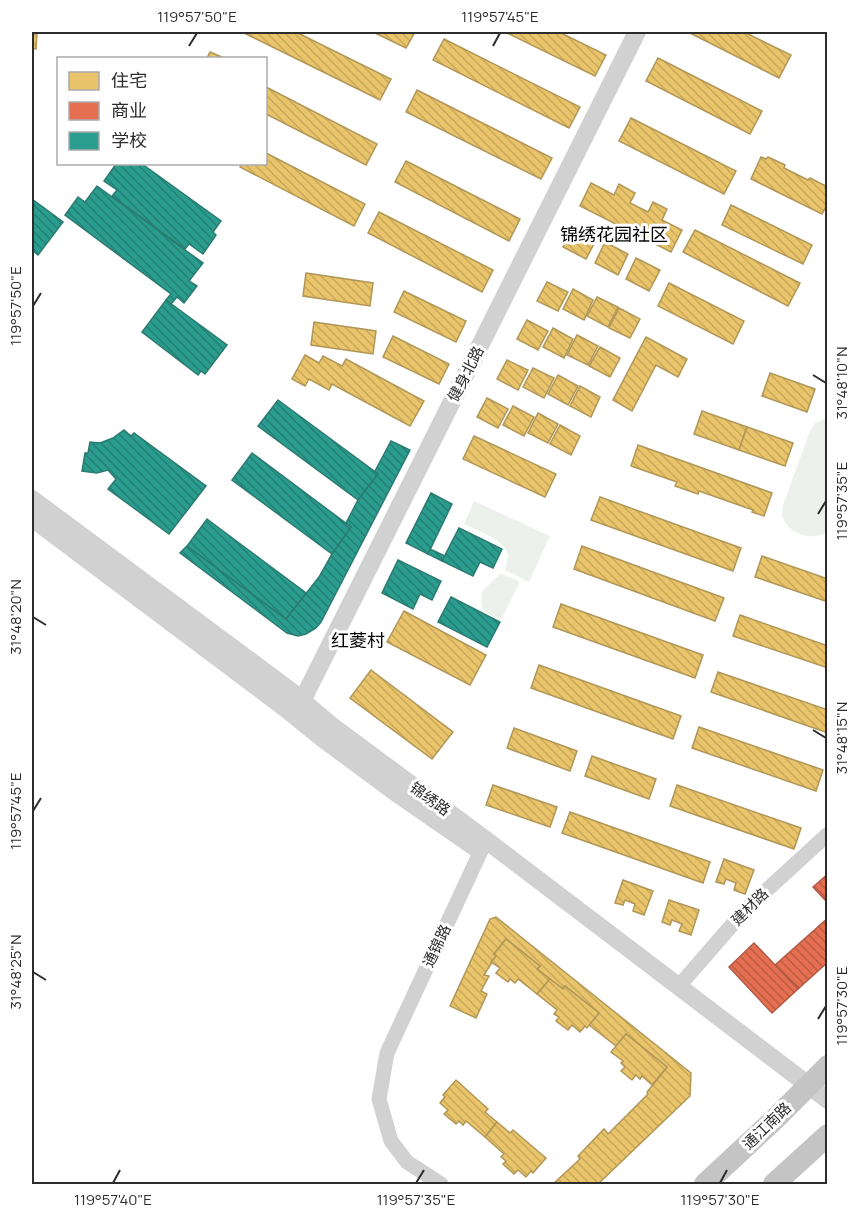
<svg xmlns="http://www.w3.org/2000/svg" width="859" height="1216" font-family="Manrope,'Noto Sans SC',sans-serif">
<defs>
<pattern id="homes-back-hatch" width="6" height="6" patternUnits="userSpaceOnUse" patternTransform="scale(1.5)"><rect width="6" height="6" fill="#e9c46a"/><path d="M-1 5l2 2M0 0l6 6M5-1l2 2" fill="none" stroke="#c8a95c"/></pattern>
<pattern id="shops-back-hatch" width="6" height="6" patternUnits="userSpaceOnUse" patternTransform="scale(1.5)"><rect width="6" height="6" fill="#e76f51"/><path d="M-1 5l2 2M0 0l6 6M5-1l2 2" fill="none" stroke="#bb5b43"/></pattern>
<pattern id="schools-back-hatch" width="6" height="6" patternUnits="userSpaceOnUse" patternTransform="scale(1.5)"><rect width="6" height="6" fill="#2a9d8f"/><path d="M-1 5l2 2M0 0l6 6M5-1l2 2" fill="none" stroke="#248075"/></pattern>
</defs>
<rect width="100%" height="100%" fill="#fff"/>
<g fill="#ecf2eb">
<path d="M827,418V532C812,542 787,534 782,515C782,513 783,507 783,505L810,431L815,423Z"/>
<path d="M474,501L550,536L529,582L505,570C505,566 508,561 508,556C508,541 476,530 464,524Z"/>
<path d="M500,574L504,575L519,581V584L502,618L499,619C480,610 481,612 482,591Z"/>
</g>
<g fill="url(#homes-back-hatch)" stroke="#b09657" stroke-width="1.5">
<path d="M32,32H37L36,49L32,48Z"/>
<path d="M242,32H296L391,79L380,100Z"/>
<path d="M373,32H415L406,48Z"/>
<path d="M505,32H559L606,55L595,76Z"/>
<path d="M688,32H744L791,55L779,78Z"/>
<path d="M444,39L580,107L569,128L433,60Z"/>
<path d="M210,52L224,58H207Z"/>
<path d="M658,58L762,111L750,134L646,81Z"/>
<path d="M266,87L377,144L366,165L266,114Z"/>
<path d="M417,90L552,158L541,179L406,112Z"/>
<path d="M631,118L736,171L724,194L619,141Z"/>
<path d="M266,153L365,204L354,226L240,167L241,164H266Z"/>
<path d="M761,157L766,159L768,157L785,165L784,168L808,180L810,178L826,186L825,188L828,189V203L822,214L751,179Z"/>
<path d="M406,161L520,219L509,241L395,182Z"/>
<path d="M591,183L614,195L619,184L635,193L630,203L648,212L653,202L667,209L662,220L682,230L671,252L580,206Z"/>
<path d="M731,205L812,245L803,264L722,225Z"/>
<path d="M379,212L493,270L482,292L368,233Z"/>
<path d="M574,226L597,238L586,259L563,247Z"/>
<path d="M695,230L800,283L788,306L683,252Z"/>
<path d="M605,242L628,254L618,275L595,263Z"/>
<path d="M636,258L660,270L649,291L626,279Z"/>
<path d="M306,273L373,283L370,306L303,296Z"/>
<path d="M547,282L568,292L558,311L537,301Z"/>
<path d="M669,283L744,321L733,344L658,306Z"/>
<path d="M573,289L593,300L584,320L563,309Z"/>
<path d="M404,291L466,321L456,342L394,312Z"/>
<path d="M597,297L618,307L608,327L587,316Z"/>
<path d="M619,308L640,319L630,338L609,328Z"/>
<path d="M527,320L548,331L538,350L517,339Z"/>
<path d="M314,322L376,331L373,354L311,345Z"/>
<path d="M553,328L573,339L564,358L543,347Z"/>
<path d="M577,335L598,346L588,365L567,355Z"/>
<path d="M393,336L449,364L439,384L383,357Z"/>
<path d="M646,337L687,359L678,377L656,365L632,411L613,400Z"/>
<path d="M600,347L620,358L610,377L589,366Z"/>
<path d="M305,355L319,363L323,356L342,366L346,359L424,401L410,426L332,384L329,390L309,379L305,386L292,379Z"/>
<path d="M507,360L528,370L518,390L497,379Z"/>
<path d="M533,368L554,378L544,398L523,387Z"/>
<path d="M770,373L815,389L807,412L762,396Z"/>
<path d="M558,375L578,386L568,405L548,394Z"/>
<path d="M580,386L600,397L591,417L570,406Z"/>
<path d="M487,398L508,409L498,428L477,417Z"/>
<path d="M513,406L534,417L524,436L503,425Z"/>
<path d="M702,411L747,427L739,450L694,434Z"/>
<path d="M538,413L558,424L548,443L528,433Z"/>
<path d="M560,425L580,436L571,455L550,444Z"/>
<path d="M747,427L793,443L785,466L739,450Z"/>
<path d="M474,436L556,474L545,497L463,459Z"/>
<path d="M638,445L772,493L764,516L752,512L753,510L699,491L698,494L675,486L677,482L631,466Z"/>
<path d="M600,497L741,548L733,571L591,520Z"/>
<path d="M582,546L724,598L715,621L574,569Z"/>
<path d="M762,556L828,579V602L755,577Z"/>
<path d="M561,604L703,655L695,678L553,627Z"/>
<path d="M404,611L486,655L470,685L387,642Z"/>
<path d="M740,615L828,646V668L733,636Z"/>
<path d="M539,665L681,716L673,739L531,688Z"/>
<path d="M371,670L453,732L432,759L350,698Z"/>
<path d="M718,672L828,710V733L711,692Z"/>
<path d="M699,727L823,770L816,791L692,748Z"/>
<path d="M514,728L577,751L570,771L507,748Z"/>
<path d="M592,756L656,779L649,799L585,776Z"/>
<path d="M493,785L557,807L550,827L486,805Z"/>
<path d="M677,785L801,828L794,849L670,806Z"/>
<path d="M570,812L710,862L703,883L562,833Z"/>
<path d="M724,859L754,870L745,894L734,890L736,883L726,879L724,884L716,882Z"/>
<path d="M623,880L653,891L644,915L633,911L635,904L625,900L623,905L615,903Z"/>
<path d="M669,900L699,910L691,935L679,931L682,924L672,920L670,925L662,922Z"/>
<path d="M496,917L691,1073L690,1096L598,1184H553L580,1159L578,1156L604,1129L608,1134L648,1094L647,1092L667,1067L626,1034L616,1046L589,1025L599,1013L565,986L563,989L537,969L540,966L506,939L494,954L496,956L484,975L489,976L481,991L487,994L476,1018L450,1006L490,919Z"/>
<path d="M506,939L540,966L537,969L550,979L537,994L518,979L515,983L510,979L508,982L496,973L500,968L491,962L496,956L494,954Z"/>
<path d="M550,979L563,989L565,986L599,1013L587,1028L585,1026L580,1032L572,1025L568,1030L556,1021L559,1017L554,1014L557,1010L537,994Z"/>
<path d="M626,1034L667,1067L652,1085L642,1076L640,1079L636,1075L632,1080L621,1071L625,1067L621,1063L623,1061L611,1052Z"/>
<path d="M456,1080L488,1109L485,1112L497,1122L485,1137L466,1121L463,1125L459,1121L456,1124L444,1114L448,1110L440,1103L445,1097L443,1095Z"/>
<path d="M497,1122L510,1133L513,1130L546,1158L533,1173L531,1171L526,1177L518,1170L514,1174L503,1164L506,1161L501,1157L504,1154L485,1137Z"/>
</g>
<g fill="url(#shops-back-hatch)" stroke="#af5b46" stroke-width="1.5">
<path d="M828,874V903L813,887Z"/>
<path d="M828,918V962L798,989L775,965Z"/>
<path d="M754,943L798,989L772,1013L729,967Z"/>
</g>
<g fill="url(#schools-back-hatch)" stroke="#2b7b71" stroke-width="1.5">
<path d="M116,164H142L221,221L213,232L216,235L203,254L189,244L185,249L112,196L117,190L104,181Z"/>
<path d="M97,186L203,263L189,281L197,286L184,303L177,297L171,304L166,300L171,294L65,215L78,197L85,202Z"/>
<path d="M32,199L63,222L38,255L32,250Z"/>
<path d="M166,300L227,345L205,374L201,371L198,375L142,332Z"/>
<path d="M278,400L378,474L358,500L258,426Z"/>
<path d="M124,430L131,436L134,433L206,486L169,534L108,489L116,479L108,470L97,473L82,471L85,453H88L90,442L100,443L113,438Z"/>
<path d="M391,441L410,450L321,622L316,628L306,634L298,636L287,633L180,553L187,546L286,619L319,577L332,554L351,527L346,523L358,500L378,474L375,471Z"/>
<path d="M252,453L351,527L332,554L232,480Z"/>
<path d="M431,493L452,504L428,554L406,543Z"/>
<path d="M207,519L306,593L286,619L187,546Z"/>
<path d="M459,528L502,549L493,568L480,562L473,576L442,561Z"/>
<path d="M430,549L445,556L442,561L428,554Z"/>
<path d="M398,560L441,581L432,600L420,594L413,609L382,593Z"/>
<path d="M451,597L500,622L487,647L438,622Z"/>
</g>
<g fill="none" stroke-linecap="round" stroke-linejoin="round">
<g stroke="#d1d1d1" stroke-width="15">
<path d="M679,986L745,910L828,834"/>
<path d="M441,1184L407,1162L391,1141L379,1099L387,1053L486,840"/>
</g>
<g stroke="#d1d1d1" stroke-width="18">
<path d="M32,499L292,692L332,726L486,840L828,1100"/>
<path d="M32,518L285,708L322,738L395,792L476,848"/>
<path d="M297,711L637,32"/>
</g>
<g stroke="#c4c4c4" stroke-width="22">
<path d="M705,1184L775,1119L828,1066"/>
<path d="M774,1184L828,1135"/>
</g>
</g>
<path fill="none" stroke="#2c2c2c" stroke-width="2" d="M189,46L197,33M493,46L500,33M33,306L41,293M813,375L826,383M818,514L826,501M33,617L46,625M813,730L826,738M33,811L41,798M33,972L46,980M818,1019L826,1006M113,1183L120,1170M416,1183L424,1170M720,1183L727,1170"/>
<g text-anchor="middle" stroke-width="6" stroke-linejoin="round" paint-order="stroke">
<g font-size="15" fill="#2c2c2c" stroke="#fff">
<text transform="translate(466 374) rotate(-63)" y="5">健身北路</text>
<text transform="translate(430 799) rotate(36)" y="5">锦绣路</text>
<text transform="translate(750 907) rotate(-45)" y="5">建材路</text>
<text transform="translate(437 946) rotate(-65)" y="5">通锦路</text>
<text transform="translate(767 1126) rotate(-44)" y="5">通江南路</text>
</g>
<g font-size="18" fill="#000" stroke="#fff">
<text x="614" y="241">锦绣花园社区</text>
<text x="358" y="647">红菱村</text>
</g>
</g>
<rect width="859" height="1216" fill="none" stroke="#ffffff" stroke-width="66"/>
<rect x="57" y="57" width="210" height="108" fill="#ffffff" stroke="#ababab" stroke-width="1.5"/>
<rect x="69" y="72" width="30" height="18" fill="#e9c46a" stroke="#ababab" stroke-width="1.5"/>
<text x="111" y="87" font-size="18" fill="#2c2c2c">住宅</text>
<rect x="69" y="102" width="30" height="18" fill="#e76f51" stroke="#ababab" stroke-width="1.5"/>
<text x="111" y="117" font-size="18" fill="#2c2c2c">商业</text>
<rect x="69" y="132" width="30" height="18" fill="#2a9d8f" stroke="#ababab" stroke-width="1.5"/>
<text x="111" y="147" font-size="18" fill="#2c2c2c">学校</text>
<rect x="33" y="33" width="793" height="1150" fill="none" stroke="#2c2c2c" stroke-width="2"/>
<g font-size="15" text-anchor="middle" fill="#2c2c2c">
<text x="197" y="22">119°57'50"E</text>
<text x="500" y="22">119°57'45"E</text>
<text transform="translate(16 306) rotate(-90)" y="5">119°57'50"E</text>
<text transform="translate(842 383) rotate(-90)" y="5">31°48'10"N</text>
<text transform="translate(842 501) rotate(-90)" y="5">119°57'35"E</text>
<text transform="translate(16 617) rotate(-90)" y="5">31°48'20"N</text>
<text transform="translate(842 738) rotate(-90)" y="5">31°48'15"N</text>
<text transform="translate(16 811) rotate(-90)" y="5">119°57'45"E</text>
<text transform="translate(16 972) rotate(-90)" y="5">31°48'25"N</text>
<text transform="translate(842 1006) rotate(-90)" y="5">119°57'30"E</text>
<text x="113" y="1205">119°57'40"E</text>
<text x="416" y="1205">119°57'35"E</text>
<text x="720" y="1205">119°57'30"E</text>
</g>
</svg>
